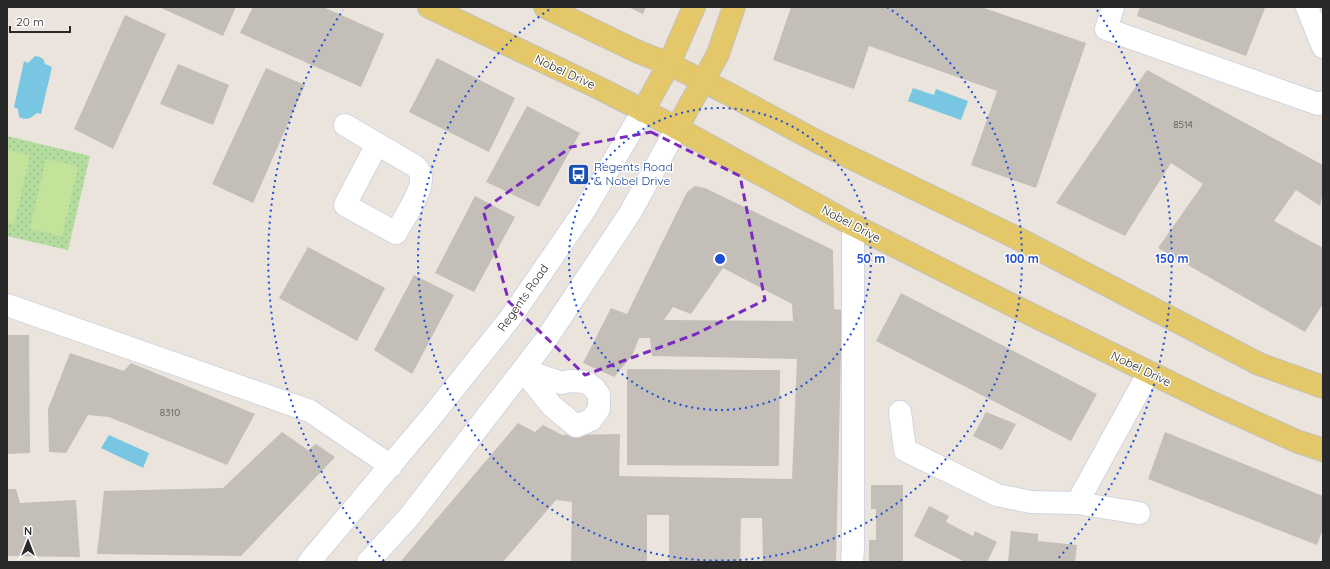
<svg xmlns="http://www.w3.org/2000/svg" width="1330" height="569" font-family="Quicksand,sans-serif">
<defs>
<pattern id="park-dots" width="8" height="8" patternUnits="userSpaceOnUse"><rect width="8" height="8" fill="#b3dc9e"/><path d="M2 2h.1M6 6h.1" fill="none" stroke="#9abd88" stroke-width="1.8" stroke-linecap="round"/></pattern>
</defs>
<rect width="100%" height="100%" fill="#eae4dc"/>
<path fill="url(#park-dots)" d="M7,136L90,156L68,250L7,236Z"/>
<g fill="#c3e29a">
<path d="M7,150L30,155L14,225L7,223Z"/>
<path d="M46,159L78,167L62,236L30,229Z"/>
</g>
<g fill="#79c6e3">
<path d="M35,56C41,57 44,58 45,64L52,67L41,114L37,113C31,118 27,121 19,117L18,109L14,107L24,61L28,63Z"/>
<path d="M913,88L934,95L936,89L968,101L961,120L908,101Z"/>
<path d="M109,435L149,453L143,468L101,448Z"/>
</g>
<g fill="#c3beb8" fill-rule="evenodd">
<path d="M159,7H236L223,36Z"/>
<path d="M253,7H323L384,34L361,87L240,33Z"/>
<path d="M628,7H646L643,14Z"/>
<path d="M791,7H981L1086,43L1036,188L971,165L997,91L869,46L854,89L773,60Z"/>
<path d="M1140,7H1263L1265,8L1246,56L1137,16Z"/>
<path d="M125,15L166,34L113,149L74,129Z"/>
<path d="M437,58L515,98L489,152L409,112Z"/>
<path d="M178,64L229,85L213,125L160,104Z"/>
<path d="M266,68L305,85L253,203L212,184Z"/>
<path d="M1147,70L1323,165V192L1320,206L1296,190L1274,221L1323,248V304L1305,332L1158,248L1203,184L1171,163L1125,236L1056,203Z"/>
<path d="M527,106L580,133L539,207L486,182Z"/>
<path d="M695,186L705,188L833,250L834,309L842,310L836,562H763L762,518H741L740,562H669V515H647V562H571L572,502L556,500L503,562H400L518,423L535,432L543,425L562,435L620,434L619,476L792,479L797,359L652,356L650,338H639L632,356L614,377L583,363L611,308L627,314L687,192ZM723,268L792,304L793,321L664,320L673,307L691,314Z"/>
<path d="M475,196L515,217L474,292L435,273Z"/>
<path d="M308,247L385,288L357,341L279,298Z"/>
<path d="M414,275L454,295L412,374L374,350Z"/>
<path d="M901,293L1097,394L1071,441L876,341Z"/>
<path d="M7,335H29L30,453L7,454Z"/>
<path d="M70,353L124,371L131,363L255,414L227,465L109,417L88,415L66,453L49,452L48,409Z"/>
<path d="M627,369L780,370L779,466L627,465Z"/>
<path d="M986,412L1016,424L1002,450L973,436Z"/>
<path d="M282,432L308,450L316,444L335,457L241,556L97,554L104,491L223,488Z"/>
<path d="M1165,432L1323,496V529L1317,545L1148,479Z"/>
<path d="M871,485H903V562L869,561V540H876V509H871Z"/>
<path d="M7,489H16L20,503L76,500L80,557L7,556Z"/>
<path d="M929,506L949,516L946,522L973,536L975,531L997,542L987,562H965L914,536Z"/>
<path d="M1011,531L1038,534V541L1077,545L1075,562H1008Z"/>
</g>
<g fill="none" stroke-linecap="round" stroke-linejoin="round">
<defs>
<g id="minor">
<path d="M1113,7L1106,29L1318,104L1323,102"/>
<path d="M1307,7L1323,47"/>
<path d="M345,125L415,166C418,169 421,173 421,177C423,191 403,220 396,233L345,205L377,144"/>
<path d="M7,305L310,411L391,466"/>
<path d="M523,370L562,383L569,381L586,382L594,388L599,395V409L591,420L576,426L552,406Z"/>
<path d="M900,412L905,450L997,495L1031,502L1077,503L1149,372"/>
<path d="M1077,503L1139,513"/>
<path d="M309,562L432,416L511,317L584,211L643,111"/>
<path d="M368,562L409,517L545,341L630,213L677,128"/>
<path d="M852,562L853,548V225"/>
</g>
<g id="major">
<path d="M429,7L601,89L677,128L853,225L1024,311L1206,400L1296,441L1323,450"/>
<path d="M545,7L636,51L669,64L727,93L818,142L1017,238L1259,364L1323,387"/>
<path d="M643,111L669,64L694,7"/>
<path d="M677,128L718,54L734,7"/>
</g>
</defs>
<use href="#minor" stroke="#d2d5e1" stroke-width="24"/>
<use href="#major" stroke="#c3c3c3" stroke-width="24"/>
<use href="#minor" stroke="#fff" stroke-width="22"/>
<use href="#major" stroke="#e3c768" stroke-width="22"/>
</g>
<path fill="none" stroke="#7b2cbf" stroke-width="3" stroke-dasharray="8 5" stroke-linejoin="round" d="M651,132L740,176L765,300L696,334L585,375L509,302L483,210L571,147Z"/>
<g fill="none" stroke="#1d4ed8" stroke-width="2" stroke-dasharray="2 4">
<circle cx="720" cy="259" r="151"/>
<path d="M887 7A302 302 0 1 1 553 7"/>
<path d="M384 561A452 452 0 0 1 343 10M1097 10A452 452 0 0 1 1056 561"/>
</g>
<defs>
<symbol id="bus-square" viewBox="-11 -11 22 22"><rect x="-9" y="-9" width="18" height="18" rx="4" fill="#1a4fb4" stroke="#fff"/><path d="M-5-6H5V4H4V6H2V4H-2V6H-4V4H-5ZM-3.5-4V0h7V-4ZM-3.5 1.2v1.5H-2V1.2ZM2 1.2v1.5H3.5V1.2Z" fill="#fff"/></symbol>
</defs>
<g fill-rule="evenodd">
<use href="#bus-square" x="566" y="162" width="25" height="25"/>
</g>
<g text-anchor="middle" stroke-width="3" stroke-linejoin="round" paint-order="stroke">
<g font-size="10" fill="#504e4d">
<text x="1183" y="128">8514</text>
<text x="170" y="416">8310</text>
</g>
<g font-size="12" fill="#292929" stroke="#fff">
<text transform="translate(565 72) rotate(25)" y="4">Nobel Drive</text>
<text transform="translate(851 224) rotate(28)" y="4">Nobel Drive</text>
<text transform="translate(523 298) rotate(-55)" y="4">Regents Road</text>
<text transform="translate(1141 369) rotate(26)" y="4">Nobel Drive</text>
</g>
<g font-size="12" fill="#164399" stroke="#fff" text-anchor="start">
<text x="594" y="171">Regents Road<tspan x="594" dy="14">&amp; Nobel Drive</tspan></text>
</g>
</g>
<circle cx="720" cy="259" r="6" fill="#1d4ed8" stroke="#fff" stroke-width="2"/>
<g font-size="12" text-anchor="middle" font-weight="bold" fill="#1d4ed8" stroke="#fff" stroke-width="3" stroke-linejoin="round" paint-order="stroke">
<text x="871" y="263">50 m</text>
<text x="1022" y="263">100 m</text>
<text x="1172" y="263">150 m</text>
</g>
<rect width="1330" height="569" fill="none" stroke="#292929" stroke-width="16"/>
<g transform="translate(28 541)" stroke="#ffffff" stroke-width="3" paint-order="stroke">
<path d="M0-3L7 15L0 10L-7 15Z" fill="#292929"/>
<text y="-6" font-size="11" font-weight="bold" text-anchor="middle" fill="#292929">N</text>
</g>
<path d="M10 26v6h60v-6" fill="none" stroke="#292929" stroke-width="2"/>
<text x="16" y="26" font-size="12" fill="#292929" stroke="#ffffff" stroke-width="3" paint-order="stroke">20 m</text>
</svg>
